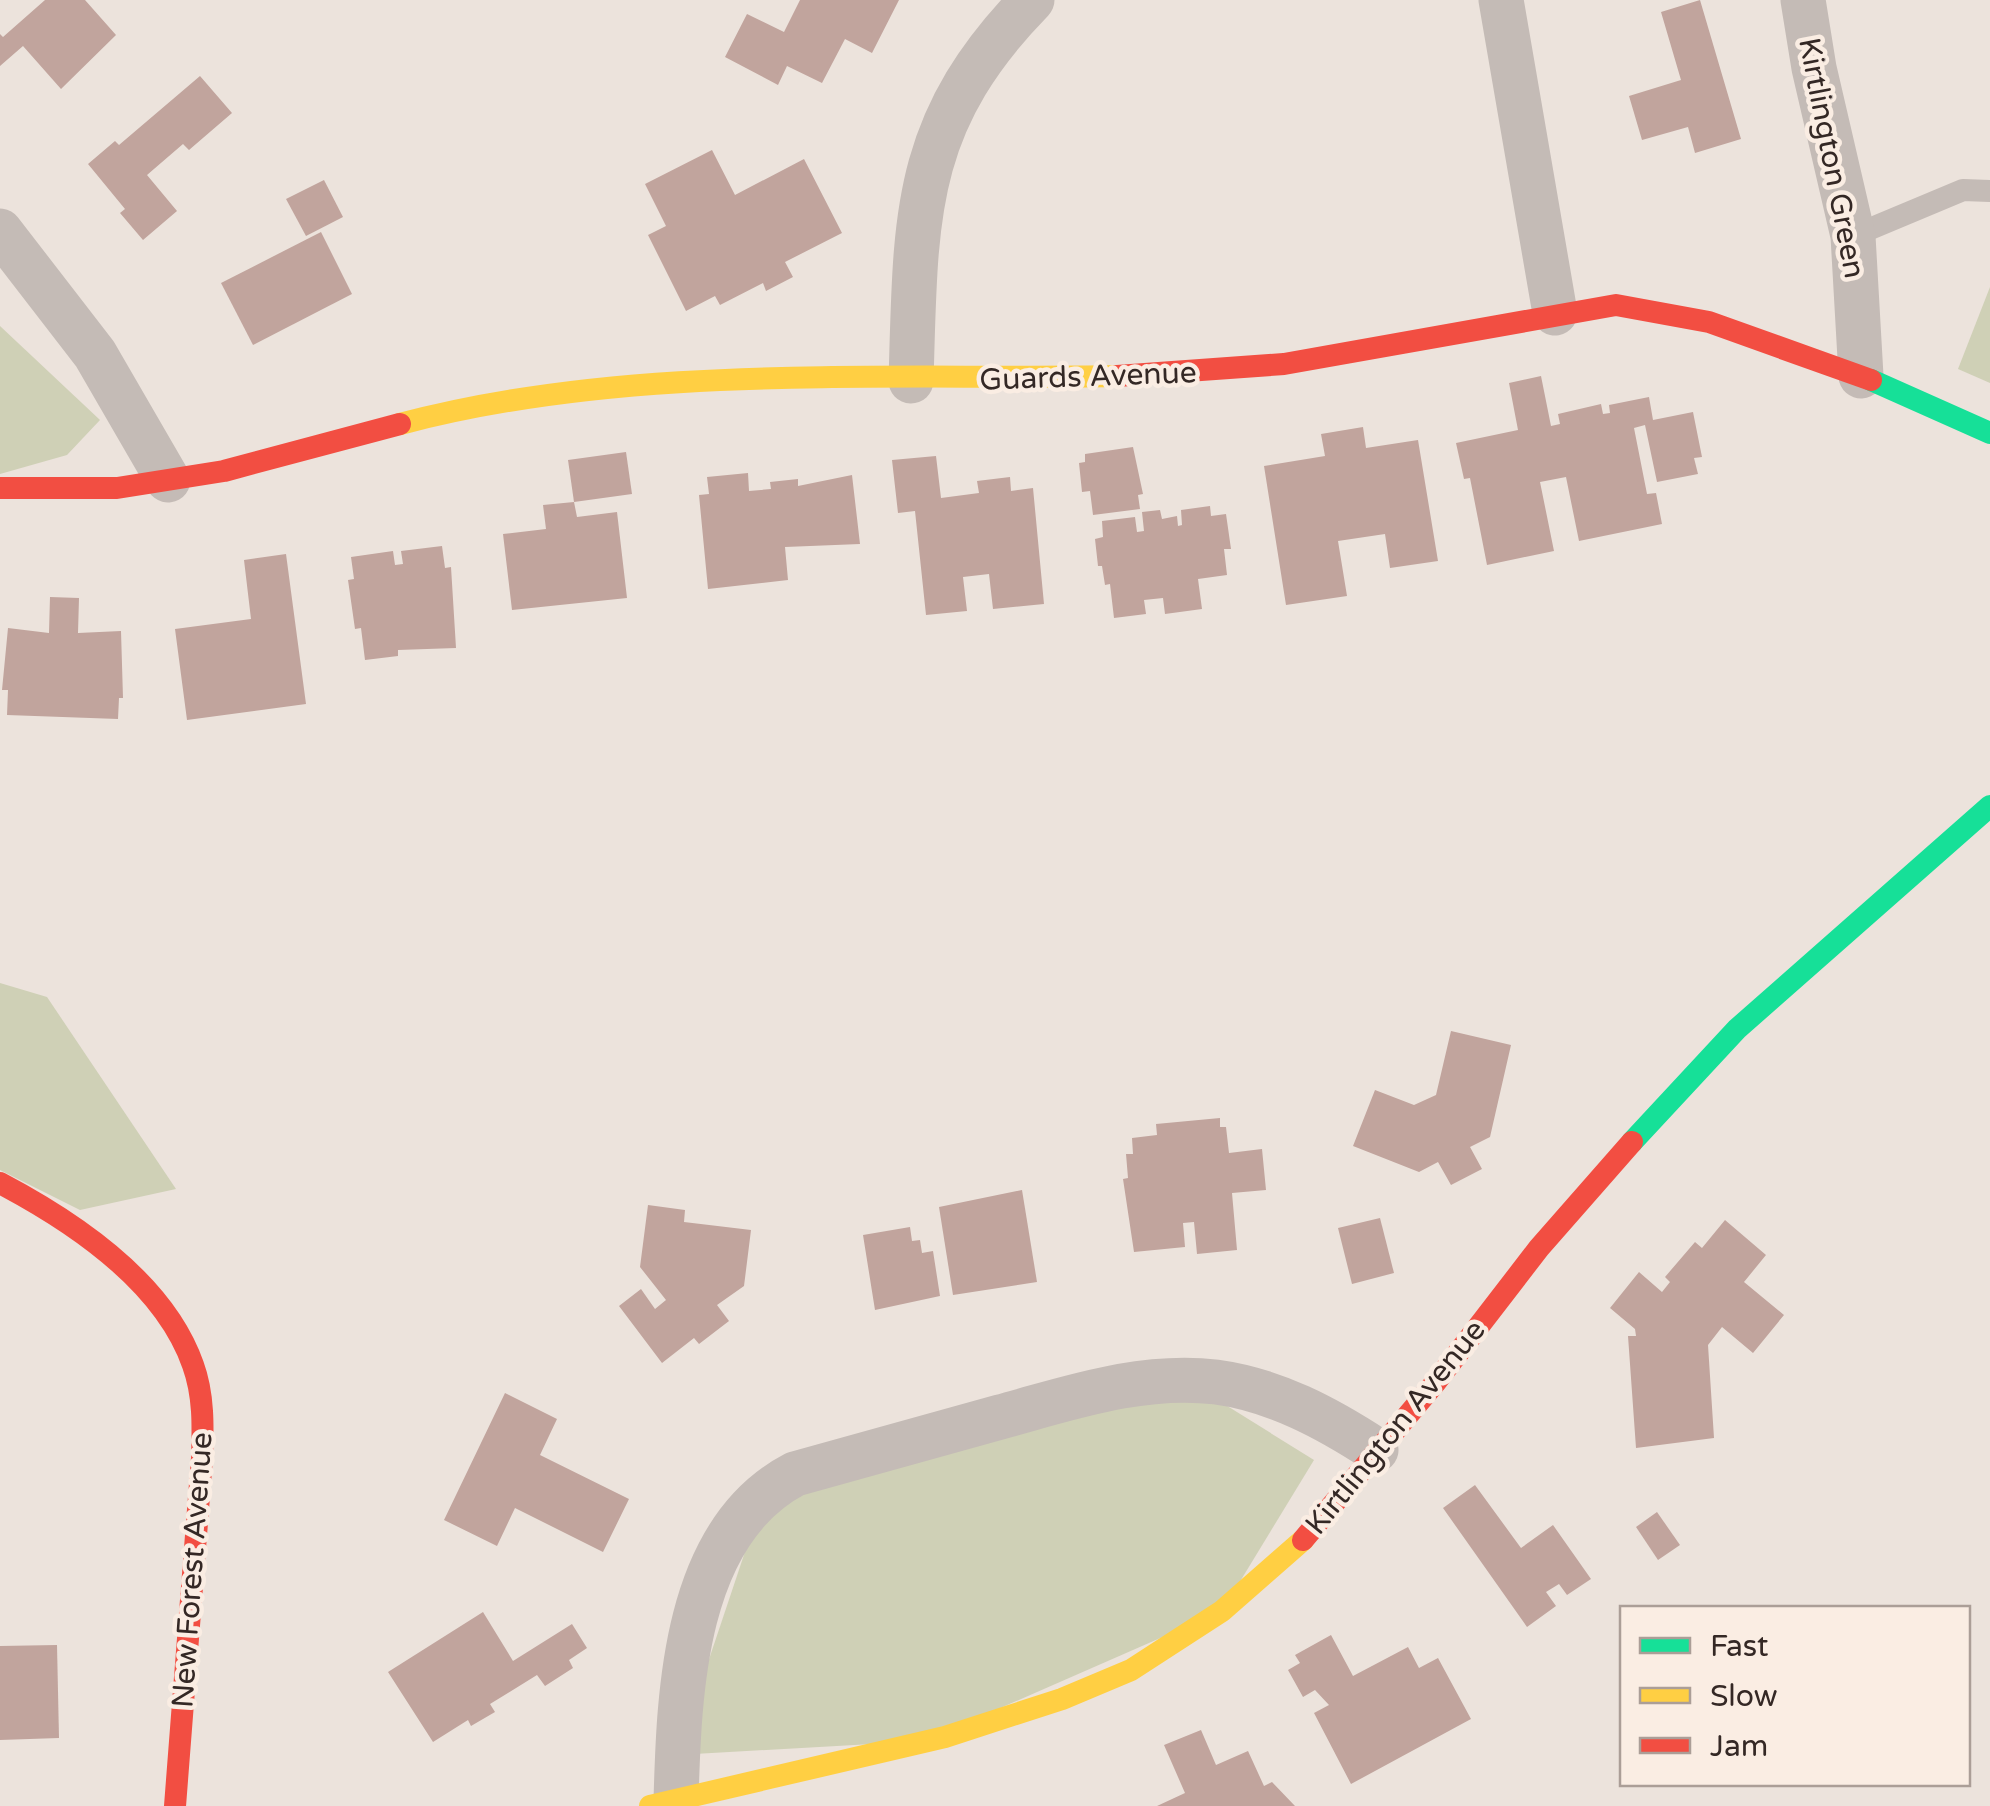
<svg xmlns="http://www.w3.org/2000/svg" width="1990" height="1806" font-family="'Varela Round',sans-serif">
<rect width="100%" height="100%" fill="#ece3dc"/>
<g fill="#cfd0b6">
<path d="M1990,287V383L1958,369Z"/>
<path d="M0,326L100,420L67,455L0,474Z"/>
<path d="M0,983L47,997L176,1189L80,1210L0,1170Z"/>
<path d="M1187,1381L1314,1460L1222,1611L925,1741L677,1755L766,1489Z"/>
</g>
<g fill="#c1a49d">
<path d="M45,0H85L116,35L61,89L23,46L0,66V34L3,37Z"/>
<path d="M800,0H899L872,53L845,39L822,83L787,66L778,85L725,57L747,14L784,32Z"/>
<path d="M1700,0L1741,139L1695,153L1688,127L1642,140L1629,96L1681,80L1661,12Z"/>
<path d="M200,76L232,113L189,150L183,144L147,175L177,211L143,240L120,213L125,209L88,164L115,141L119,145Z"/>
<path d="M712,150L735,195L804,159L842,233L785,262L793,277L766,291L763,283L720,305L715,296L686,311L648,235L666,226L645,184Z"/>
<path d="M324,180L343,217L306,236L286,199Z"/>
<path d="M321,232L352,294L253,345L221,283Z"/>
<path d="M1541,376L1551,426L1560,424L1558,414L1601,404L1603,414L1610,413L1609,405L1649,397L1653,420L1693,412L1702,457L1694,458L1698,474L1657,482L1645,425L1634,428L1647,494L1656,493L1662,524L1579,541L1566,477L1540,482L1554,551L1487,565L1470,478L1464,479L1456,443L1518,430L1509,383Z"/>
<path d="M1363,427L1366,448L1418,440L1438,561L1390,568L1385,534L1338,541L1347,596L1286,605L1264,466L1325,456L1321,434Z"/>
<path d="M1133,447L1143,494L1138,495L1140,509L1093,515L1090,491L1082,492L1079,463L1085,462V454Z"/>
<path d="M626,452L632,494L574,502L568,460Z"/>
<path d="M936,456L941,498L979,493L977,481L1010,477L1011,491L1033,488L1044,604L993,609L989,574L963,577L967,611L926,615L915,511L898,513L892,460Z"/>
<path d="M748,473L749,491L771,489L770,482L798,479V486L852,475L860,544L785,547L788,580L708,589L699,495L709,494L707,477Z"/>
<path d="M574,502L577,517L617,512L627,598L512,610L503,534L546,529L543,505Z"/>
<path d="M1210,506L1211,516L1226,514L1231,549H1224L1227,575L1198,579L1202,609L1165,614L1163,598L1144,600L1146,614L1114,618L1110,584L1105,585L1102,566H1098L1095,539L1103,537L1102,521L1135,517L1137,532L1144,531L1142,512L1160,510L1162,519L1177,516L1178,526L1182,525L1181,510Z"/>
<path d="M442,546L445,568L451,567L456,648L398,650V656L365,660L361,628L355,629L348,580L354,579L351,557L393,551L395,565L403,564L401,551Z"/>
<path d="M286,554L306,704L187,720L175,629L251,619L244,560Z"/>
<path d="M50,597L79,598L78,633L121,631L123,698H119L118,719L7,715L8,690H2L8,628L49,633Z"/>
<path d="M1451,1031L1511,1045L1490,1137L1470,1147L1482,1169L1451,1185L1438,1162L1419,1172L1353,1146L1375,1090L1414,1105L1436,1095Z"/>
<path d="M1220,1118V1127H1226L1229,1153L1262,1149L1266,1190L1232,1193L1237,1250L1197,1254L1194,1222L1183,1223L1185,1247L1134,1252L1123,1179L1128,1178L1126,1154H1133L1132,1138L1157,1135L1156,1124Z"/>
<path d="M1022,1190L1037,1282L953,1295L939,1207Z"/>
<path d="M648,1205L685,1210L684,1222L751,1230L744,1286L717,1305L729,1321L699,1344L694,1338L662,1363L619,1306L641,1289L655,1309L666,1300L640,1267Z"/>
<path d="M1380,1218L1394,1273L1352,1284L1338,1228Z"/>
<path d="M1725,1220L1766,1255L1744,1282L1784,1315L1753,1353L1722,1327L1708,1345L1714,1438L1636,1448L1628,1336H1636L1635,1329L1610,1308L1639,1272L1662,1292L1670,1282L1665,1277L1695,1242L1702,1248Z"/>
<path d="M910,1227L912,1241L920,1240L922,1253L933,1251L940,1296L875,1310L863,1235Z"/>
<path d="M505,1393L557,1419L540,1455L629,1499L603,1552L515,1508L497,1546L444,1520Z"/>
<path d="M1475,1485L1521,1548L1553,1525L1591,1579L1567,1595L1559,1584L1546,1592L1556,1606L1527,1627L1443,1508Z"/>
<path d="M1657,1512L1680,1545L1658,1560L1636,1527Z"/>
<path d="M483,1612L513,1661L572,1624L587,1648L569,1660L573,1668L545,1686L537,1675L490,1704L495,1712L471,1726L468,1720L433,1742L388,1672Z"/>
<path d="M1331,1635L1353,1676L1408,1647L1419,1668L1438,1658L1471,1719L1351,1784L1314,1713L1329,1705L1315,1690L1303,1697L1288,1670L1300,1663L1295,1655Z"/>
<path d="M57,1645L59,1738L0,1740V1646Z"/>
<path d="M1201,1730L1216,1765L1248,1751L1264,1786L1272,1782L1295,1806H1157L1185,1793L1164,1745Z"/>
</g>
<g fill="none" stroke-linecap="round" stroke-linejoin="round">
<path stroke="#c4bbb6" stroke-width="22" d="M1853,236L1963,190L1990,191"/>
<g stroke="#c4bbb6" stroke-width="45">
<path d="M1501,0L1555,313"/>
<path d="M1803,0L1814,68L1853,236L1861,376"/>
<path d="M0,231L95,354L168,480"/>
<path d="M911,381C916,218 911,124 1032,0"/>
<path d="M676,1801C679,1691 684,1532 795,1474C863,1455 931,1436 1000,1417C1070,1398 1142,1373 1216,1382C1275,1390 1327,1418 1376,1450"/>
</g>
<g stroke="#16e098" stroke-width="22">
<path d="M1871,380L1990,433"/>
<path d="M1632,1142L1737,1029L1990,806"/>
</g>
<g stroke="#ffcf43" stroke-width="22">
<path d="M400,424C629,363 881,380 1117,376"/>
<path d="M650,1806L945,1737L1062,1699L1131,1670L1222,1611L1303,1540"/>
</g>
<g stroke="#f24e42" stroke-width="22">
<path d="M1117,376L1284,364L1616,305L1709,322L1871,380"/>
<path d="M0,488H117L224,471L400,424"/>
<path d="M0,1183C74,1222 164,1282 193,1365C204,1395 203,1427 202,1458L175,1806"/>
<path d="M1303,1540L1435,1383L1539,1248L1632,1142"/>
</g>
</g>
<g text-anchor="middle" stroke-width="9" stroke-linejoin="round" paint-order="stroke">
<g font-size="30" fill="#342825" stroke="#faede3">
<text transform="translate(1832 158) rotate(79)" y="10">Kirtlington Green</text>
<text transform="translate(1088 376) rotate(-2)" y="10">Guards Avenue</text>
<text transform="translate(1395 1427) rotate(-51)" y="10">Kirtlington Avenue</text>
<text transform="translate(192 1570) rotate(-86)" y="10">New Forest Avenue</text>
</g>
</g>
<rect x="1620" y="1606" width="350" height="180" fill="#faede3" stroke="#ab9e97" stroke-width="2.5"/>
<rect x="1640" y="1638" width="50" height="15" fill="#16e098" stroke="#ab9e97" stroke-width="2.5"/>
<text x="1710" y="1656" font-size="30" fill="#342825">Fast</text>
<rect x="1640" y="1688" width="50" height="15" fill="#ffcf43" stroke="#ab9e97" stroke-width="2.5"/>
<text x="1710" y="1706" font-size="30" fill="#342825">Slow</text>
<rect x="1640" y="1738" width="50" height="15" fill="#f24e42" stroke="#ab9e97" stroke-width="2.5"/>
<text x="1710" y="1756" font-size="30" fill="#342825">Jam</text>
</svg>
